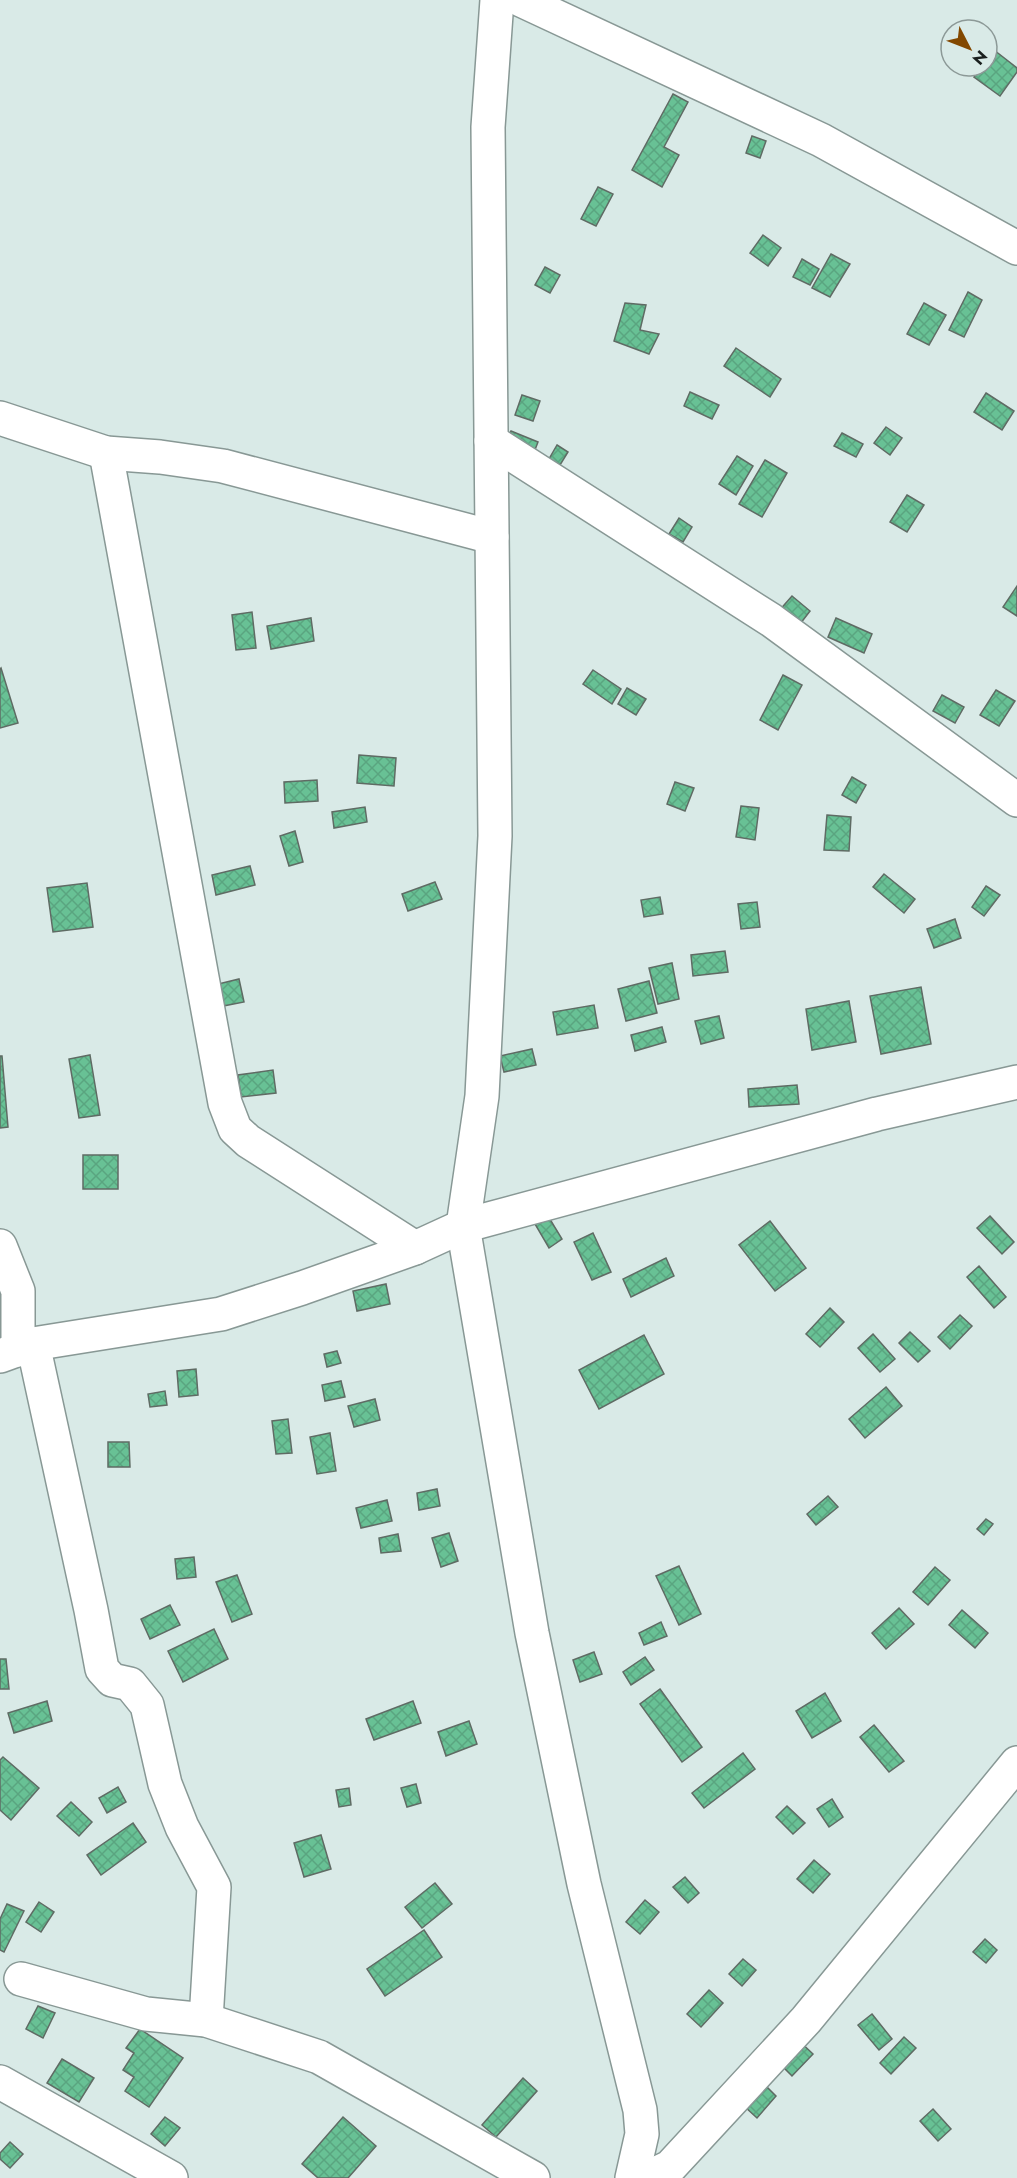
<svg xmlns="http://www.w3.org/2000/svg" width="1017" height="2178" font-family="Jost,sans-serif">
<defs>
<pattern id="building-cross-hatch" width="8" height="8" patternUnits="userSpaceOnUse" patternTransform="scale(1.5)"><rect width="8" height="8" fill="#68c195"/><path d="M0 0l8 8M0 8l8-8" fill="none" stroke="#5aa580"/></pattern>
</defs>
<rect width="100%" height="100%" fill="#d9eae7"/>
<g fill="url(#building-cross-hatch)" stroke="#5f6b64" stroke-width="1.5">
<path d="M994,50L1017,68V72L1000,96L974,77L983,66H987V60Z"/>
<path d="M673,94L688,102L664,147L679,155L662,187L632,170Z"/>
<path d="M752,136L766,141L760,158L746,153Z"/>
<path d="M598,187L613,194L596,226L581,219Z"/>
<path d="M763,235L781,248L768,266L750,253Z"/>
<path d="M831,254L850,264L830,297L812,288Z"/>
<path d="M802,259L819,269L810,285L793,277Z"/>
<path d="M545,267L560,275L550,293L535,285Z"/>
<path d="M968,292L982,300L964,337L949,330Z"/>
<path d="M625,303L646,305L640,330L659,334L649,354L614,341Z"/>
<path d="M924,303L946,315L929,345L907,334Z"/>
<path d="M736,348L781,379L770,397L724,366Z"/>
<path d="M690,392L719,405L712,419L684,406Z"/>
<path d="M986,393L1014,411L1002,430L974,412Z"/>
<path d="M522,395L540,401L533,421L515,415Z"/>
<path d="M886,427L902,438L890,455L874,443Z"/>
<path d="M511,431L538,442L533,455L506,444Z"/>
<path d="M842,433L863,444L856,457L834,446Z"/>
<path d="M557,445L568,452L560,465L549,459Z"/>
<path d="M737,456L753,466L736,495L719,484Z"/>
<path d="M765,460L787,473L762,517L739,504Z"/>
<path d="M907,495L924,505L907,532L890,522Z"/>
<path d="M679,518L692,527L683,542L669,534Z"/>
<path d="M1017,586V616L1003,607Z"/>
<path d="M792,596L810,611L797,628L778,612Z"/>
<path d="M252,612L256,648L236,650L232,615Z"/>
<path d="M311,618L314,641L271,649L267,626Z"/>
<path d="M836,618L872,634L864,653L828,637Z"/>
<path d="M1,668L18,723L0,728V669Z"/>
<path d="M593,670L621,689L612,704L583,684Z"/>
<path d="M783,675L802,685L778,730L760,720Z"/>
<path d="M627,688L646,699L636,715L618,704Z"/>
<path d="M996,690L1015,701L999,726L980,715Z"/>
<path d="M942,695L964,707L955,723L933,711Z"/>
<path d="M359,755L396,758L394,786L357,783Z"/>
<path d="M852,777L866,785L856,803L842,795Z"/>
<path d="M317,780L318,801L285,803L284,782Z"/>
<path d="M675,782L694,788L685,811L667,804Z"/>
<path d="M741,806L759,808L755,840L736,837Z"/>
<path d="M365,807L367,822L334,828L332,812Z"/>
<path d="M827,815L851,817L849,851L824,850Z"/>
<path d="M295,831L303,862L289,866L280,836Z"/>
<path d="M250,866L255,885L216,895L212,875Z"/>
<path d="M884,874L915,899L904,913L873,887Z"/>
<path d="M435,882L442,899L408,911L402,894Z"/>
<path d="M87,883L93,927L53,932L47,888Z"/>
<path d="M986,886L1000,895L984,916L972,907Z"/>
<path d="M660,897L663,914L644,917L641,900Z"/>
<path d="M757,902L760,927L741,929L738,904Z"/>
<path d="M955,919L961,938L934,948L927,929Z"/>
<path d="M725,951L728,972L693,976L691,955Z"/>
<path d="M672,963L679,999L658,1004L649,968Z"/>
<path d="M239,979L244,1002L218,1007L214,985Z"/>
<path d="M649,981L657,1013L626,1021L618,989Z"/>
<path d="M921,987L931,1044L881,1054L870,996Z"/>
<path d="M849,1001L856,1042L812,1050L806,1009Z"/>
<path d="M594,1005L598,1028L557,1035L553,1012Z"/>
<path d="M719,1016L724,1038L701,1044L695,1021Z"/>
<path d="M662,1027L666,1042L635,1051L631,1035Z"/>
<path d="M532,1049L536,1065L504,1072L500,1056Z"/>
<path d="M90,1055L100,1115L79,1118L69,1059Z"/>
<path d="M0,1056H2L8,1127L0,1128Z"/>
<path d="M273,1070L276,1093L241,1097L238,1075Z"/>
<path d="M797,1085L799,1104L749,1107L748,1089Z"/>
<rect x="83" y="1155" width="35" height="34"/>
<path d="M548,1216L562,1239L549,1248L535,1224Z"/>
<path d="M990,1216L1014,1242L1002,1254L977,1228Z"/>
<path d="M770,1221L806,1268L775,1291L739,1245Z"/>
<path d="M593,1233L611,1272L592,1280L574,1242Z"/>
<path d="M666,1258L674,1276L631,1297L623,1279Z"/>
<path d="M979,1266L1006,1297L994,1308L967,1277Z"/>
<path d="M386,1284L390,1304L357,1311L353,1291Z"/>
<path d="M830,1308L844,1322L820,1347L806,1334Z"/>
<path d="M960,1315L972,1326L950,1349L938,1337Z"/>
<path d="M910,1332L930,1351L918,1362L899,1343Z"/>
<path d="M873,1334L895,1359L880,1372L858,1348Z"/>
<path d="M644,1335L664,1374L599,1409L579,1370Z"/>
<path d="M337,1351L341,1363L327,1367L324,1354Z"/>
<path d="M196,1369L198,1395L179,1397L177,1371Z"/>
<path d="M341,1381L345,1397L325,1401L322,1385Z"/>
<path d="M886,1387L902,1406L865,1438L849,1419Z"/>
<path d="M165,1391L167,1405L150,1407L148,1394Z"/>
<path d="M375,1399L380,1420L354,1427L348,1406Z"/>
<path d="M288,1419L292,1453L276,1454L272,1421Z"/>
<path d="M330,1433L336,1471L317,1474L310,1437Z"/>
<path d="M108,1442H129L130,1467H108Z"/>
<path d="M437,1489L440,1506L419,1510L417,1493Z"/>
<path d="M828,1496L838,1507L816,1525L807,1514Z"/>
<path d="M387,1500L392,1521L361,1528L356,1508Z"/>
<path d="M986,1519L993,1524L984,1535L977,1529Z"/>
<path d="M449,1533L458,1561L441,1567L432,1538Z"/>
<path d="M398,1534L401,1551L381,1553L379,1538Z"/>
<path d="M194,1557L196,1577L177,1579L175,1559Z"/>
<path d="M679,1566L701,1614L679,1625L656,1576Z"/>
<path d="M935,1567L950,1580L928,1605L913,1592Z"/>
<path d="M237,1575L252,1614L232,1622L216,1582Z"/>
<path d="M170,1605L180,1625L150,1639L141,1619Z"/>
<path d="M899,1608L914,1624L886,1649L872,1633Z"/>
<path d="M962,1610L988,1633L975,1648L949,1625Z"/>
<path d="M661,1622L667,1636L644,1645L639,1633Z"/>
<path d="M214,1629L228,1659L183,1682L168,1651Z"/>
<path d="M594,1652L602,1674L580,1682L573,1660Z"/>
<path d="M645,1657L654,1670L631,1685L623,1672Z"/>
<path d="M0,1659H6L9,1689H0Z"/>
<path d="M660,1689L702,1747L682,1762L640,1704Z"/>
<path d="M825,1693L841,1721L812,1738L796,1711Z"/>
<path d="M47,1701L52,1721L14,1733L8,1713Z"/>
<path d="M413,1701L421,1723L374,1740L366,1719Z"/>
<path d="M469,1721L477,1744L446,1756L438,1732Z"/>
<path d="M874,1725L904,1761L889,1772L860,1737Z"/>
<path d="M743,1753L755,1769L704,1808L692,1793Z"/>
<path d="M3,1757L39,1788L11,1820L0,1810V1760Z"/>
<path d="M416,1784L421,1803L407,1807L401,1788Z"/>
<path d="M118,1787L126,1802L107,1813L99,1798Z"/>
<path d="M349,1788L351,1805L339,1807L336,1790Z"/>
<path d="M832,1799L843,1817L829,1827L817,1809Z"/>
<path d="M71,1802L92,1822L79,1836L57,1816Z"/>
<path d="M787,1806L805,1823L793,1834L776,1817Z"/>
<path d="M133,1823L146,1842L101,1875L87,1855Z"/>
<path d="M321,1835L331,1869L304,1877L294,1843Z"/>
<path d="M814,1860L830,1874L813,1893L797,1879Z"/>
<path d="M685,1877L699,1893L688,1903L673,1887Z"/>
<path d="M435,1883L452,1904L422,1928L405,1907Z"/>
<path d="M645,1900L659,1912L640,1934L626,1922Z"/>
<path d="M39,1902L54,1912L41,1932L26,1922Z"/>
<path d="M7,1904L24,1911L4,1952L0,1950V1919Z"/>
<path d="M424,1930L442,1957L385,1996L367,1969Z"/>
<path d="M985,1939L997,1950L986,1963L973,1952Z"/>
<path d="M743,1959L756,1970L742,1986L729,1974Z"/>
<path d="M709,1990L723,2003L701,2027L687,2014Z"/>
<path d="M38,2006L55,2013L43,2038L26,2029Z"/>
<path d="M872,2014L892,2039L879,2050L858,2025Z"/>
<path d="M140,2029L183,2058L149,2107L125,2091L134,2077L123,2070L134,2053L126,2048Z"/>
<path d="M904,2037L916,2048L891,2074L880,2063Z"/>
<path d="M796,2038L813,2054L792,2076L775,2059Z"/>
<path d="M62,2059L94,2078L79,2102L47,2083Z"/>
<path d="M523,2078L537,2091L496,2137L482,2125Z"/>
<path d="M764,2084L776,2096L757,2118L744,2106Z"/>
<path d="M933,2109L951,2129L938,2141L920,2121Z"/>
<path d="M165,2117L180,2128L165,2146L151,2134Z"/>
<path d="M343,2117L376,2146L348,2178H318L302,2164Z"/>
<path d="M10,2142L23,2154L10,2168L0,2159V2153Z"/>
</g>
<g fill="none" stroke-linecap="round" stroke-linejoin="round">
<defs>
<g id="minor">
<path d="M497,0L488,127L495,836L482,1096L463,1226L532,1633L584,1884L640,2110L642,2134L632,2178"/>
<path d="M521,0L821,140L1017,248"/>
<path d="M0,418L106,453L160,457L223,466L492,537"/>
<path d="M491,441L771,620L1017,800"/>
<path d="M106,453L225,1103L235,1129L248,1141L415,1248"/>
<path d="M0,1246L18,1291V1350"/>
<path d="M33,1344L91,1610L102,1669L112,1680L130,1684L147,1705L165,1784L182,1827L214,1887L206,2020"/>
<path d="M0,1356L33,1344L221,1314L302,1288L415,1248L463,1226L877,1114L1017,1082"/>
<path d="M21,1979L146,2014L206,2020L319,2057L533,2178"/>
<path d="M0,2082L171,2178"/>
<path d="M647,2178L670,2167L806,2020L1017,1763"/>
</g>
</defs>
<use href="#minor" stroke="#889895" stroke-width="36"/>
<use href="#minor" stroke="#fff" stroke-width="33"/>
</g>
<g transform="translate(969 48) rotate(132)"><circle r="28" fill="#d9eae7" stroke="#8c9997" stroke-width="1.5"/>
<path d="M0-4.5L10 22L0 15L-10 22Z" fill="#834800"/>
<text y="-9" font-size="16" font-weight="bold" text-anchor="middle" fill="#191f1e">N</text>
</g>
</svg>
